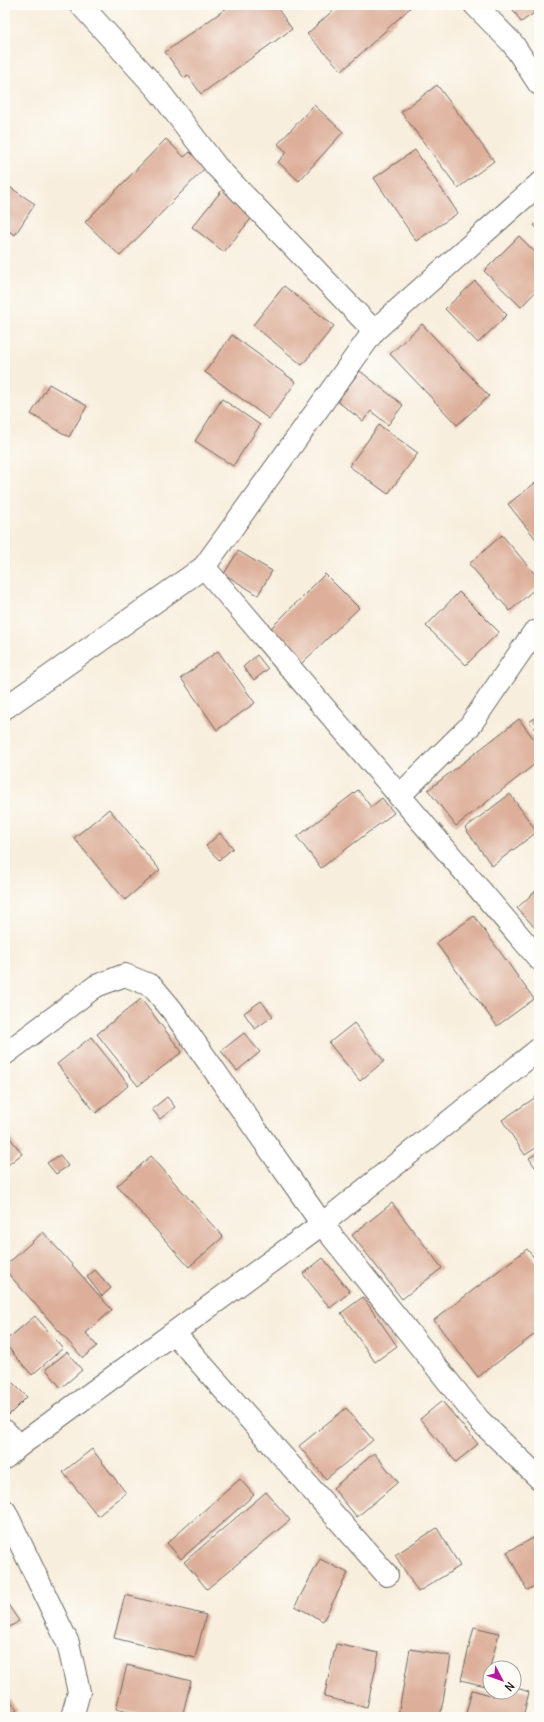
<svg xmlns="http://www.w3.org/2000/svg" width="544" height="1722" font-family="Delius,sans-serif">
<rect width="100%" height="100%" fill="#fdfcf7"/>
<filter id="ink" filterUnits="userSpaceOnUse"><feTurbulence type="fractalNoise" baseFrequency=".025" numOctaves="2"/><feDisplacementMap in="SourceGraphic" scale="8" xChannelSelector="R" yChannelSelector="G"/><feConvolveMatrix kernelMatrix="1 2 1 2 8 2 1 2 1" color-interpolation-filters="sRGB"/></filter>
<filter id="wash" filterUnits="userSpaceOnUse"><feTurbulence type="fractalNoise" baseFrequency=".012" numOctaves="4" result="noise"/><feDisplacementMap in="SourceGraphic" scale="16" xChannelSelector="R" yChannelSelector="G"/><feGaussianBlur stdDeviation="0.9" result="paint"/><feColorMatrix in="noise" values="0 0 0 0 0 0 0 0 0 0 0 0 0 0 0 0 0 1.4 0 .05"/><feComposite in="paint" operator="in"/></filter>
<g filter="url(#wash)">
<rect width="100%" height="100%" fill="#f8eedd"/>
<g id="blocks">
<g fill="#ddaf9a">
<path d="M231,5H275L292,29L201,94L188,75L184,78L165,52Z"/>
<path d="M339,5H410L411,7L342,71L307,34Z"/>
<path d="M510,5H538L539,10L521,22Z"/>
<path d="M437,85L494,161L458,188L401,112Z"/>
<path d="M314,105L343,132L299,181L278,162L287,152L278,144Z"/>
<path d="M166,139L184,157L190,152L206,167L120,256L85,222Z"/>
<path d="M415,150L458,213L416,241L374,178Z"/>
<path d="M5,184L35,204L15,235L5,229Z"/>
<path d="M223,189L254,215L224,252L192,227Z"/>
<path d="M539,221V231L534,225Z"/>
<path d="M519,236L539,256V288L521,307L484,271Z"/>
<path d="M475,281L507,315L478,343L445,309Z"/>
<path d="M284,286L334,326L302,365L253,325Z"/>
<path d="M422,324L489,396L457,425L390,354Z"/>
<path d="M232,335L296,382L269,419L205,372Z"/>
<path d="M360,371L403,405L388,425L371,411L363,421L337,401Z"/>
<path d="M49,384L87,406L69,437L31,414Z"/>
<path d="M222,399L260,425L233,466L195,441Z"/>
<path d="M379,425L418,453L388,494L349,466Z"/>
<path d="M539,480V543L508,504Z"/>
<path d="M502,535L539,579V585L510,611L469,564Z"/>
<path d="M238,551L272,571L258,595L224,574Z"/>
<path d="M325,574L359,608L301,664L268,631Z"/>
<path d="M459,592L499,632L466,665L426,626Z"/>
<path d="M218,651L255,703L217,730L181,678Z"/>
<path d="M257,655L268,669L254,680L243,667Z"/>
<path d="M539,715V735L529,722Z"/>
<path d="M519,719L539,746V761L456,826L428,790Z"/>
<path d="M358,790L371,807L382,798L394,813L321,868L297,837Z"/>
<path d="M510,794L537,832L492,866L465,828Z"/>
<path d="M109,809L160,870L125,900L74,838Z"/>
<path d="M220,833L233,848L219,860L206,846Z"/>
<path d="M539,888V932L517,908Z"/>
<path d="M474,916L534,999L497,1026L436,943Z"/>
<path d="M141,999L182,1052L138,1086L97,1034Z"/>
<path d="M261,1001L273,1016L255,1029L244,1013Z"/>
<path d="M354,1023L384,1061L360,1081L329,1043Z"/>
<path d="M244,1033L260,1052L237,1071L221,1051Z"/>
<path d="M91,1037L129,1085L96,1113L57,1064Z"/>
<path d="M539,1095V1146L525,1155L502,1120Z"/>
<path d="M167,1097L175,1107L160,1119L152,1109Z"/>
<path d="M5,1131L22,1154L5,1167Z"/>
<path d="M539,1152V1164L535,1167L529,1158Z"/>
<path d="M60,1155L68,1166L56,1174L47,1163Z"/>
<path d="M151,1156L223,1237L189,1267L117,1186Z"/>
<path d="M392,1203L442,1268L402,1299L352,1235Z"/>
<path d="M43,1232L112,1310L86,1333L97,1346L83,1358L5,1270V1266Z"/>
<path d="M527,1249L539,1264V1331L478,1377L434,1320Z"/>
<path d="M323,1258L350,1292L330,1308L303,1274Z"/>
<path d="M95,1270L111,1288L102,1296L87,1277Z"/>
<path d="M363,1297L397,1346L375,1362L341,1313Z"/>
<path d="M35,1316L63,1348L32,1375L5,1344V1341Z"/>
<path d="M67,1352L82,1370L61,1388L46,1369Z"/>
<path d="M5,1375L27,1397L9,1415L5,1411Z"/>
<path d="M442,1401L478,1444L456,1462L420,1419Z"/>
<path d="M346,1408L373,1440L326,1479L299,1446Z"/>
<path d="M92,1449L126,1493L98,1516L63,1472Z"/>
<path d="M374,1453L398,1482L357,1517L333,1488Z"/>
<path d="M240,1479L254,1495L181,1559L167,1543Z"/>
<path d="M266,1492L290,1520L207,1589L184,1562Z"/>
<path d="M437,1528L460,1566L418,1592L395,1555Z"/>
<path d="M539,1535V1584L527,1590L507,1552Z"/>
<path d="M320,1559L348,1573L323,1621L295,1606Z"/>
<path d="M125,1595L206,1615L195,1658L114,1638Z"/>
<path d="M5,1600L19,1621L5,1630Z"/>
<path d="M474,1627L499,1633L485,1686L461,1680Z"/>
<path d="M336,1644L379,1653L367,1707L324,1697Z"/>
<path d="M410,1649L451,1656L440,1717L398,1716Z"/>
<path d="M502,1664L517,1668L514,1679V1668H501Z"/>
<path d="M127,1665L191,1681L182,1717H150L116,1709Z"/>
<path d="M514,1687L529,1692L523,1717H465L472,1690L494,1696L495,1692H514Z"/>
<path d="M5,1693L17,1710L8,1717H5Z"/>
</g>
</g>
</g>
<g filter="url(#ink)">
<use href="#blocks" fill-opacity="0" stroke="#696660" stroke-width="1"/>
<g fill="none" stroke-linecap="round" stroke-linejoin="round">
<defs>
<g id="minor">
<path d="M81,5L158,90L216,166L374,331"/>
<path d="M475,5L513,44L539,84"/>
<path d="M204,567L539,959"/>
<path d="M5,708L204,567L374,331L539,184"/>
<path d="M399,796L469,727L534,632"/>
<path d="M5,1054L96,986L125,975L152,986L172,1010L322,1224L479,1420L539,1478"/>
<path d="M174,1333L387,1575"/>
<path d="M5,1431L19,1446"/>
<path d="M5,1458L19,1446L322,1224L539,1049"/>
<path d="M5,1511L68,1643L79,1692L72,1717"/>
</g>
</defs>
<use href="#minor" stroke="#696660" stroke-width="24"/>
<use href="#minor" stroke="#fff" stroke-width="22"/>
</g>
</g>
<rect width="544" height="1722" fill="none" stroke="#fdfcf7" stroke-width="20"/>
<g transform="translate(502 1680) rotate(131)"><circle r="19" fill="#fdfcf7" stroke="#a3a29f"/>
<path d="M0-3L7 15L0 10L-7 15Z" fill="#b5179e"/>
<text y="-6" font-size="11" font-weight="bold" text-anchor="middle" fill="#1c1c1c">N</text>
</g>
</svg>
